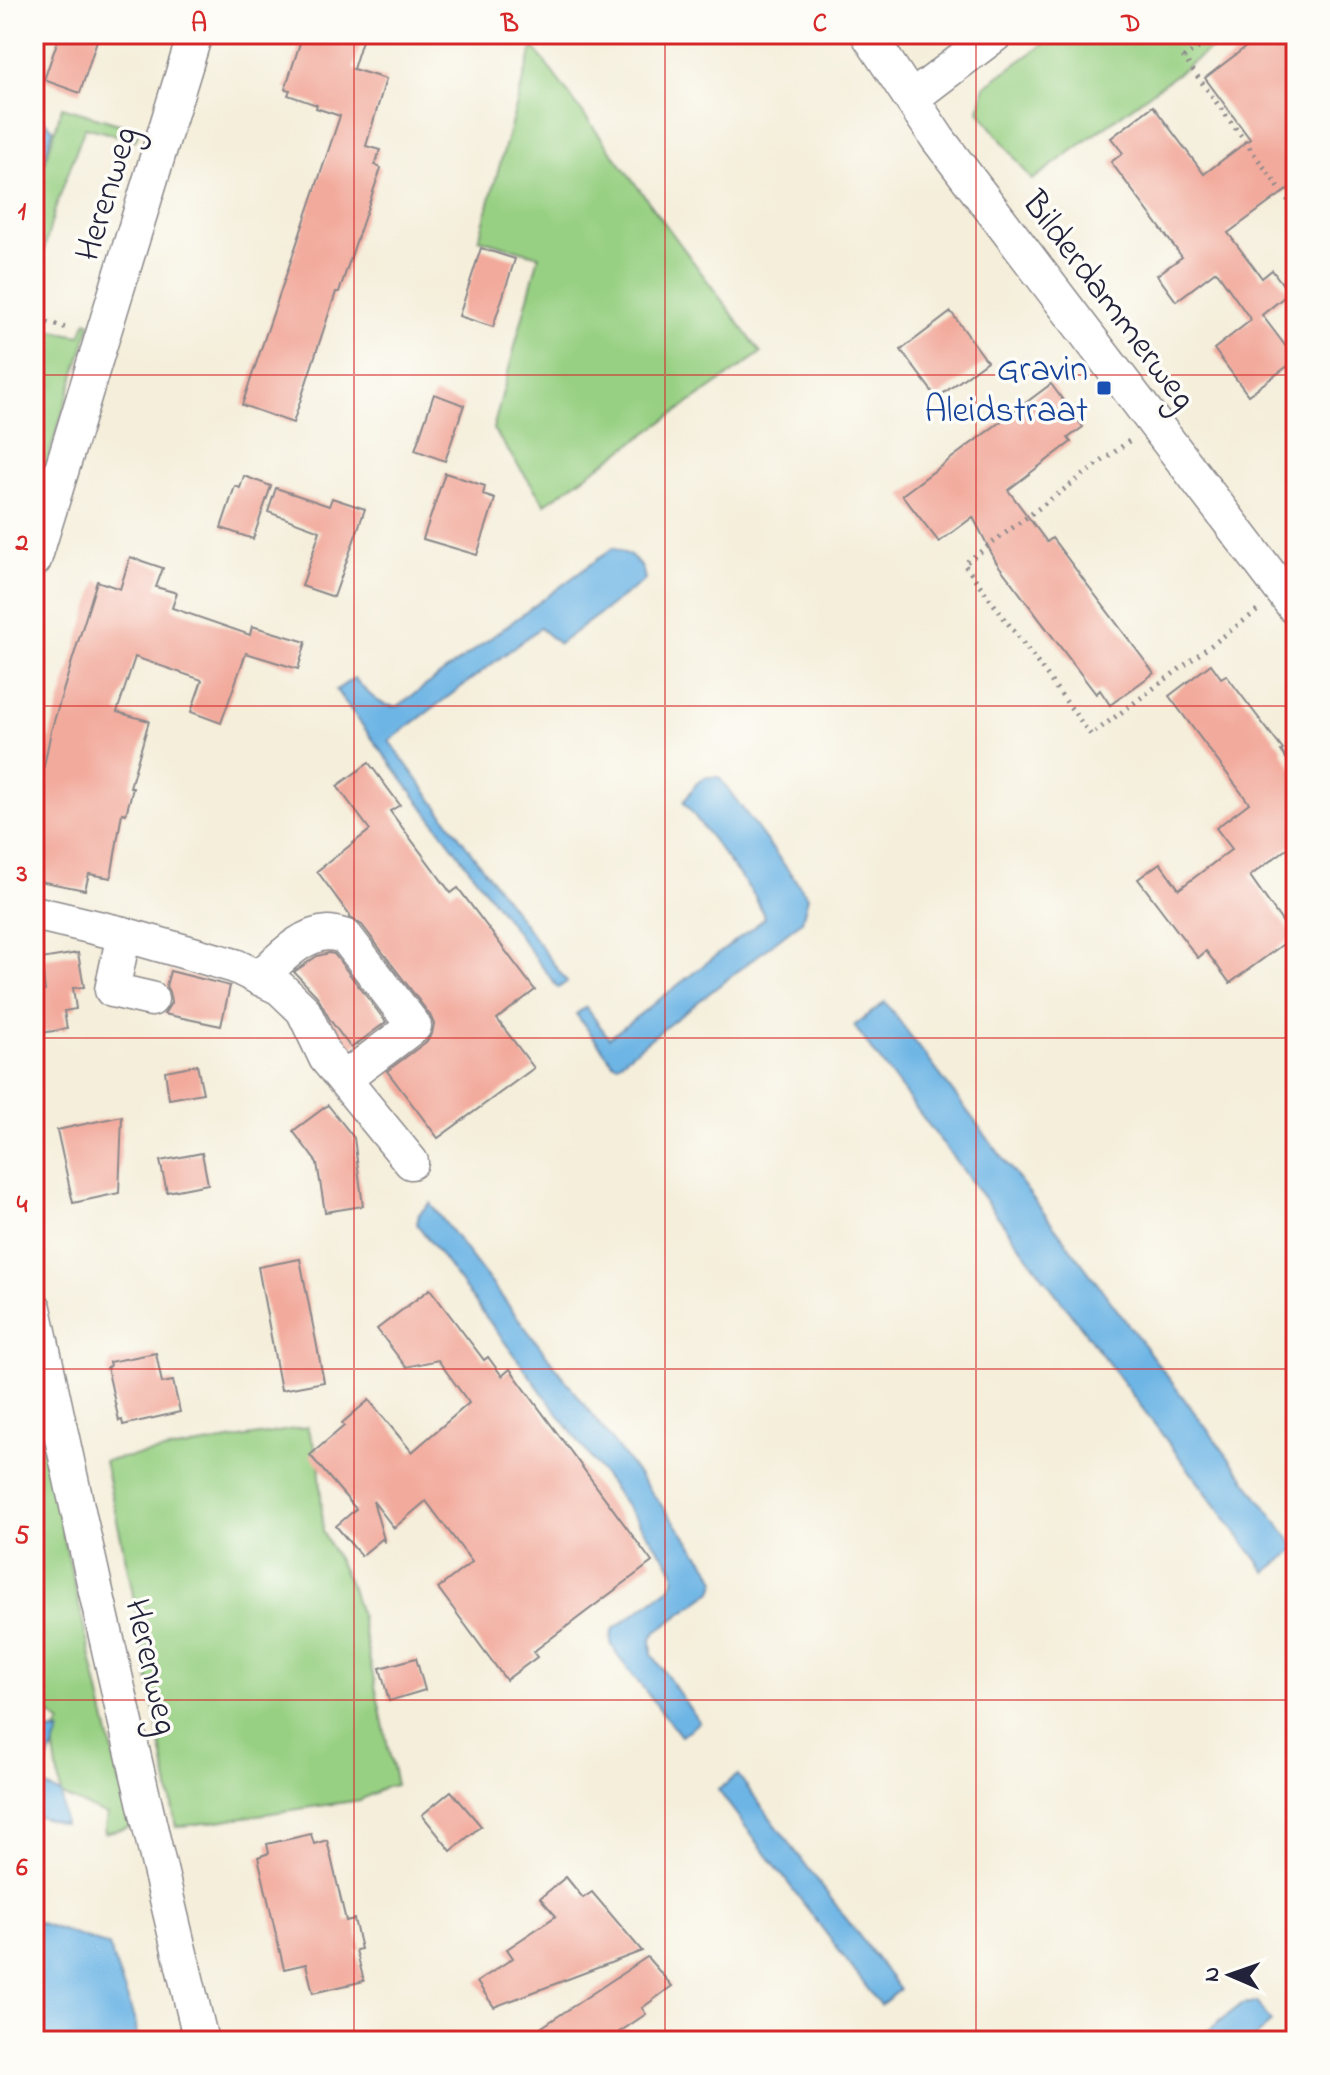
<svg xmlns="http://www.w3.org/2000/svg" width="1330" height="2075" font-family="'Indie Flower',sans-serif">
<rect width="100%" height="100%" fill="#fdfcf7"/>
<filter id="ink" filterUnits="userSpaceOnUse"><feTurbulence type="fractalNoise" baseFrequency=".0125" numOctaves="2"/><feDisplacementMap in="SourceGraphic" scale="16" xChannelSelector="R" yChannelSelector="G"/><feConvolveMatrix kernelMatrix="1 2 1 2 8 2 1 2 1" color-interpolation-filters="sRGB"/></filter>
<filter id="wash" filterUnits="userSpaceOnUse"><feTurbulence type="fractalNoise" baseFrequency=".006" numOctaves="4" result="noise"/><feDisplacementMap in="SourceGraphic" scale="32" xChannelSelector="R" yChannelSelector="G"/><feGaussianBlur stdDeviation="1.8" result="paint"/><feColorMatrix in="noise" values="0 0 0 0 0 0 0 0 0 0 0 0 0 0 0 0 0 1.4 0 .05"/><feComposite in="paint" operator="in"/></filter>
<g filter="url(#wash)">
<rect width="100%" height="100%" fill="#f4eeda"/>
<g fill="#98d083" stroke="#5d795f" stroke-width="2">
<path d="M1058,34H1231L1032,180L979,111L985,86Z"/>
<path d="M533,46L761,353L545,504L493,429L539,256L479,239Z"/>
<path d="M62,107L139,130L135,140L85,127L55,209L34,287V199Z"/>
<path d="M87,321L91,323L34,502V421L50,346L44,342L47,330L80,336Z"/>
<path d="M34,1409L130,1827L104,1833L107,1815L61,1795L52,1736L61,1723L50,1715L39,1730H34Z"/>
<path d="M307,1427L319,1458L323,1532L352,1588L360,1614L396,1785L386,1787L360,1800L176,1827L130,1579L104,1461Z"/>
</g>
<g fill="#6db5e5" stroke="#486c90" stroke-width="2">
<path d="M34,111L53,129L34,194Z"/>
<path d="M613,548C630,555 643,560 645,580L559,644L540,628L389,741L567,982L558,988L336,690L354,678C367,691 378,708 398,706Z"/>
<path d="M705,777H719L808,897L802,921L618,1064L613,1063L576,1014L586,1007L609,1038L765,918L754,895L684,802L696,784Z"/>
<path d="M885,1002L1296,1547V1549L1266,1572L854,1026Z"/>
<path d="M430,1203L711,1570L716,1581L712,1591L656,1632L651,1639L652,1654L699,1722L681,1736L617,1655L611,1643L612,1630L671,1587L674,1580V1570L417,1224L419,1214Z"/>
<path d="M60,1731L42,1776V1785L61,1794L64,1824L34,1815V1732Z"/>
<path d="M738,1775L900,1990L880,2005L718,1790Z"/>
<path d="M34,1921L109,1946L136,2024L137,2041H34Z"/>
<path d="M1257,2002L1271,2022L1251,2041H1195L1242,2004Z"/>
</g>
<g id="blocks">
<g fill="#f2aa9c">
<path d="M60,34H99L80,93L44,80Z"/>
<path d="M303,34H364L353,69L386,79L366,146L380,150L375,165L381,168L339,292H336L293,423L242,405L340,116L316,108L317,105L288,95L290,90L285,89Z"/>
<path d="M1263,34H1285L1296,49V183L1228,233L1262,278L1272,270L1289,293L1262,315L1296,360L1248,395L1214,349L1251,320L1216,271L1176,301L1157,275L1182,257L1111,162L1123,153L1111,138L1153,106L1204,174L1250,139L1205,78Z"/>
<path d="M481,248L515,259L493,327L459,316Z"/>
<path d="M951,312L987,361L937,398L901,350Z"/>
<path d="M1051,384L1083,427L1068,438L1071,442L1008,490L1047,542L1052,538L1154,673L1110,705L1100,690L1096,694L996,562L973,517L939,542L902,495Z"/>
<path d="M434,394L464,405L445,461L415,450Z"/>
<path d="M445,473L485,486L483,495L495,499L477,555L423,539Z"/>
<path d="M244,476L271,486L253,539L221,528L235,486L240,488Z"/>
<path d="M276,488L329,506L332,498L365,509L334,597L302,586L320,531L268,512Z"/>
<path d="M130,557L163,568L156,587L177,593L172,608L250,635L252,626L306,642L298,669L246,653L221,723L191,712L202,680L135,657L117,712L149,721L130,787L133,788L126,814L122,813L111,878L89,874L85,890L34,880V817L51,731L73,658L97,581L120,589Z"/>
<path d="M1211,664L1221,678L1226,675L1283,750L1281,751L1296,773V842L1250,876L1293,937L1230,983L1206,951L1198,958L1138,879L1160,863L1179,889L1232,849L1216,828L1249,803L1169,696Z"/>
<path d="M369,763L400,805L390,811L451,893L458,888L535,990L497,1019L534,1068L438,1138L387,1071L426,1042L432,1034L434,1024L430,1015L362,925L349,917L350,916L317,871L370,830L337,786Z"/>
<path d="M78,953L84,987L73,988L76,1009L64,1011L67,1029L34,1034V993L45,991L41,959Z"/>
<path d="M329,953L334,954L386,1022L351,1048L330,1020L317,996L294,972L317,956Z"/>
<path d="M170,971L230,986L221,1026L164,1014L171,1003L170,994L166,986Z"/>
<path d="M197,1065L203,1093L169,1099L165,1071Z"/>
<path d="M328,1105L354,1138L363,1206L325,1212L317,1163L293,1131Z"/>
<path d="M122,1116L119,1193L73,1203L57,1130Z"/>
<path d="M202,1153L208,1184L167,1192L160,1161Z"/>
<path d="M300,1259L324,1382L281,1390L258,1267Z"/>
<path d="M430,1289L484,1360L488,1357L502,1376L510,1369L652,1562L533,1652L537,1657L506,1680L438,1588L472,1562L426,1501L394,1528L373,1501L385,1543L382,1539L361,1556L336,1526L356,1509L310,1455L344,1426L342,1423L369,1400L412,1452L469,1403L438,1360L406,1367L377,1329Z"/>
<path d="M156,1353L162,1383L173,1381L180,1412L123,1425L122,1420L119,1421L107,1367L110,1366L109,1362Z"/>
<path d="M416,1658L425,1690L389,1701L380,1668Z"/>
<path d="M451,1791L481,1826L451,1851L422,1815Z"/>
<path d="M311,1834L314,1844L327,1840L346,1921L354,1919L361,1949L356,1950L364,1981L313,1993L306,1964L284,1969L258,1857L269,1853L267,1844Z"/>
<path d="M566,1877L583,1898L592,1892L642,1951L494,2007L477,1982L513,1958L507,1949L556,1916L540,1898Z"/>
<path d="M647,1957L672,1986L642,2008L646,2014L606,2041H521Z"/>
</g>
</g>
</g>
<g filter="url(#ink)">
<use href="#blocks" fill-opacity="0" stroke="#8b888a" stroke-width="2"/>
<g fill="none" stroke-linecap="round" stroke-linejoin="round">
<defs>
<g id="minor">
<path d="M868,34L938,139L1296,609"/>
<path d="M912,98L996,34"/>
<path d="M34,560L195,34"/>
<path d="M34,913L119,933L235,966L280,988L303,1010L326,1058L411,1162"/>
<path d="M124,934L112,990L151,999"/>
<path d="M259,978C278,961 301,934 328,933C334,933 340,935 346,937L414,1026L344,1079"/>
<path d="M34,1308C86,1553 142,1797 201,2041"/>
</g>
</defs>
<use href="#minor" stroke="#8b888a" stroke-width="37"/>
<g stroke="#8b888a" stroke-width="5" stroke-dasharray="2 6" stroke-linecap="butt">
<path d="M1218,34L1184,58L1296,211"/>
<path d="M40,320L69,329"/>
<path d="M1129,441L964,564L1091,735L1257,611"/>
<path d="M1287,643L1296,655"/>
</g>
<use href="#minor" stroke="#fff" stroke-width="34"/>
</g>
</g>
<path fill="none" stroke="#d62828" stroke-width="2" stroke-opacity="0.55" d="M354,34V2041M665,34V2041M976,34V2041M34,375H1296M34,706H1296M34,1038H1296M34,1369H1296M34,1700H1296"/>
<rect fill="#1a4fb4" stroke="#fdfcf7" stroke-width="3" x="1096" y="380" width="16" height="16" rx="4"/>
<g text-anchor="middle" stroke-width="7" stroke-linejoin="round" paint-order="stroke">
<g font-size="36" fill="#22223b" stroke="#fdfcf7">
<text transform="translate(104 193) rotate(-73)" y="13">Herenweg</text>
<text transform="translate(1111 299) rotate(53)" y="13">Bilderdammerweg</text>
<text transform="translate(154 1666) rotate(77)" y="13">Herenweg</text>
</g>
<g font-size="36" fill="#164399" stroke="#fdfcf7" text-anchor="end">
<text x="1088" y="380">Gravin<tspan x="1088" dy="41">Aleidstraat</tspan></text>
</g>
</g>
<rect width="1330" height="2075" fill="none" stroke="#fdfcf7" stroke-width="88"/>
<g transform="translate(1230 1975) rotate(272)" stroke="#fdfcf7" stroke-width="6" paint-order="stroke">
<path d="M0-6L14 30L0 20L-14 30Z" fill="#22223b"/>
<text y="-12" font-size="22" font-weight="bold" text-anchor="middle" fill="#22223b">N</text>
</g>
<rect x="44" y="44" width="1242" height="1987" fill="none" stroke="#d62828" stroke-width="3"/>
<g font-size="26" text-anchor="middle" font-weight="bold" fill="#d62828">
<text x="199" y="31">A</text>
<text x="510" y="31">B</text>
<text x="820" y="31">C</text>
<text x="1131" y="31">D</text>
<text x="22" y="219">1</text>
<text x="22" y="550">2</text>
<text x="22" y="881">3</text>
<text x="22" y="1212">4</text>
<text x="22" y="1543">5</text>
<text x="22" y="1875">6</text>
</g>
</svg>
